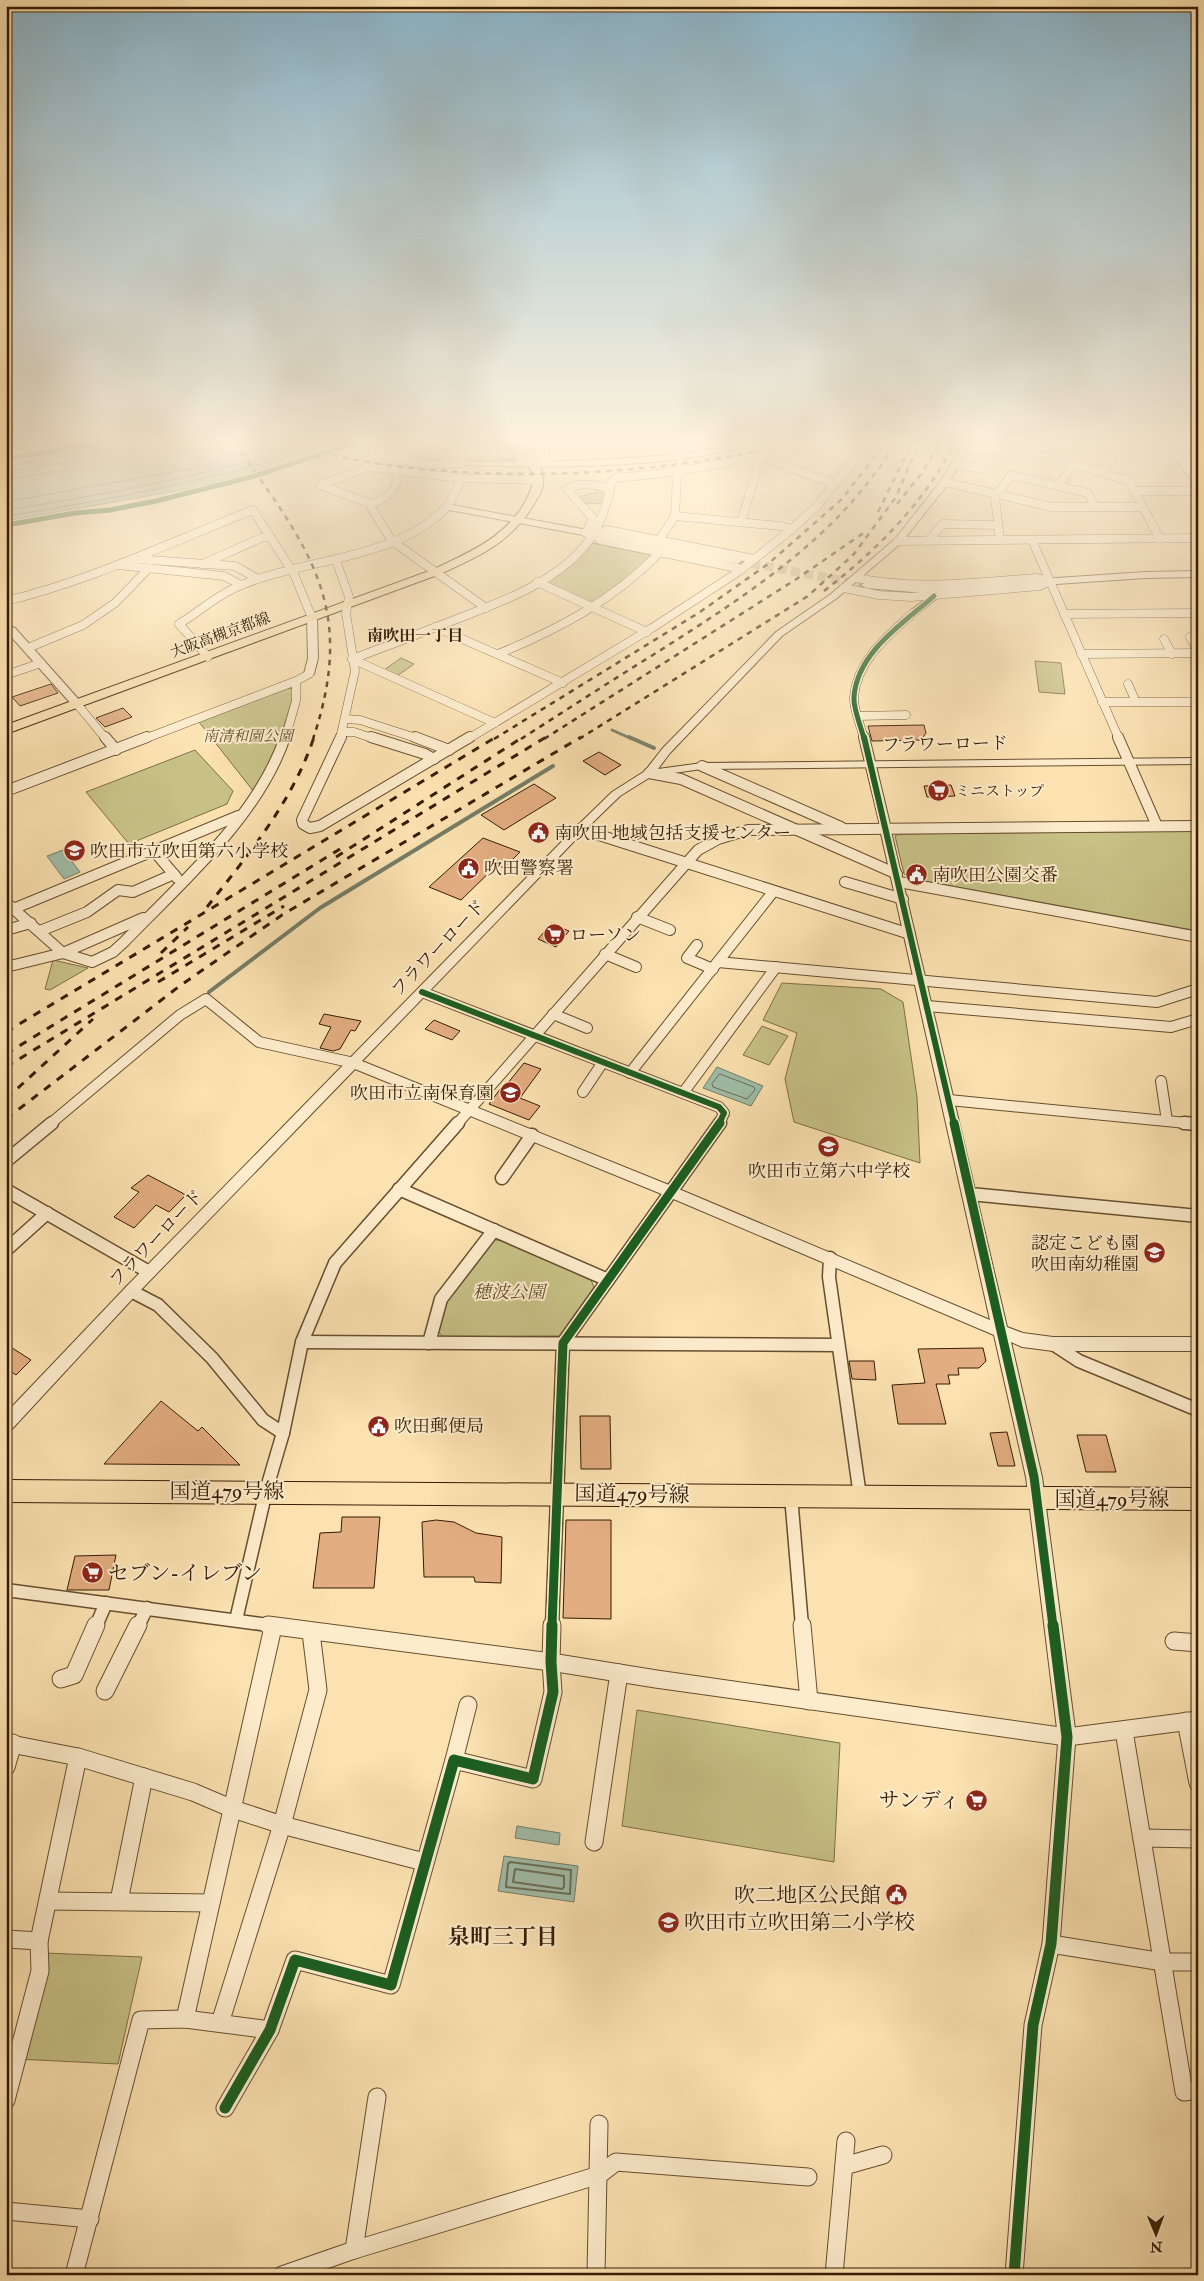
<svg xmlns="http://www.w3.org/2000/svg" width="1204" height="2281" font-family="'IM FELL Double Pica','Noto Serif JP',serif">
<rect width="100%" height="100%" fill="#fce2b1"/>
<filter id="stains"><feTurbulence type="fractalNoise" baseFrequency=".004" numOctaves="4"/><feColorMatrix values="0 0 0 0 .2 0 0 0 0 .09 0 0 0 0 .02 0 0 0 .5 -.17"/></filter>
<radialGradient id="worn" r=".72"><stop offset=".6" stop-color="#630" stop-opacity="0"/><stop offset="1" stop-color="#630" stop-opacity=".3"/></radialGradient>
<g fill="#c7c186" stroke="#7e6e44">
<path d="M595,488L606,491L602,503L587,504L578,497L597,492Z"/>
<path d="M592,543L653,555L638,571L591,604L546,584V581Z"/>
<path d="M401,658L414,664L397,676L384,670Z"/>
<path d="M1035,661L1061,663L1065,694L1039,692Z"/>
<path d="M288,688L295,689C285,726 273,759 254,792L199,722Z"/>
<path d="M195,750L233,791L227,804L129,844L86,792Z"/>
<path d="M1198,831V931L908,878L904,874L895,836L899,834Z"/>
<path d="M53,960L88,968L50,990L45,989Z"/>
<path d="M782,983L881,989L903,1002L917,1097L920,1163L794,1122L785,1079L797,1033L763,1020Z"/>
<path d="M762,1026L788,1036L769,1065L743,1055Z"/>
<path d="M492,1240H502L591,1280L594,1287L559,1336L444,1337L437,1331L447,1301Z"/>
<path d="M637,1710L840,1743L834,1862L622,1826Z"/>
<path d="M45,1953L142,1957L118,2064L17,2059Z"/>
</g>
<g fill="#a0bea9" stroke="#757d67">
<path d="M115,443H348L251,474L193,488L6,521V461Z"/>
<path d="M63,850L80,872L64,879L47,856Z"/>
<path d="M717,1067L763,1086L751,1106L703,1088Z"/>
<path d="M517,1826L560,1833L559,1845L515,1838Z"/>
<path d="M504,1856L578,1866L574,1902L498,1891Z"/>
</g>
<path fill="#fce2b1" d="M282,443H309L335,450L321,455Z"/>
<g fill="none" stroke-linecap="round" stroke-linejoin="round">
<g stroke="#6a6d56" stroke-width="1">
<path d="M6,466L103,450L108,443"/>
<path d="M6,472L105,456L112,451L114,443"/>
<path d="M6,480L109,463L119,454L122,443"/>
<path d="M6,502L189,469L289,443"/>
<path d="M6,510C110,494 212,474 313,443"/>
<path d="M6,516C117,499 226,477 333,443"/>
<path d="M720,1074L754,1087L755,1090L747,1099L713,1087L712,1084Z"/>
</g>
<g stroke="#6a6d56" stroke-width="2">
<path d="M510,1862L571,1870L570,1894L506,1887L508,1864Z"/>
<path d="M515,1869L564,1876V1887L562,1889L513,1882Z"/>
</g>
<path stroke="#757d67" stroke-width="3" d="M612,730L632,739"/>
<g stroke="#757d67" stroke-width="4">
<path d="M629,737L654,748"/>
<path d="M209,992L320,908L553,766"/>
</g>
</g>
<g fill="#e2ad80" stroke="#351c03">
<path d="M498,443H510L514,460H498Z"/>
<path d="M51,684L58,693L20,706L12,697Z"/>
<path d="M123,708L132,717L105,727L96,718Z"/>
<path d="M924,725L926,733L921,740L872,741L868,726Z"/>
<path d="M599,752L621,765L605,775L583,761Z"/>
<path d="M534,784L556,798L504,830L481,815Z"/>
<path d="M951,785L955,796L927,797L924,786Z"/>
<path d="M483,838L520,852L504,868L497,865L461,900L429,887Z"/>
<path d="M551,924L569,931L556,947L538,939Z"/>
<path d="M324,1014L361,1021L355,1031L351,1030L340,1049L333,1051L320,1048L331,1027L319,1024Z"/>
<path d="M434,1020L460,1031L452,1040L425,1029Z"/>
<path d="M524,1063L541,1069L520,1098L540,1106L529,1120L489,1104L501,1088L503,1089Z"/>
<path d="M148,1175L186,1195L169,1212L156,1205L134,1228L114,1217L139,1192L131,1188Z"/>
<path d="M6,1344L31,1360L16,1375L6,1368Z"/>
<path d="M983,1348L986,1361L979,1368H958L959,1375H948L950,1384H936L946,1424H898L892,1385L925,1383L918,1349Z"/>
<path d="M849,1361H874L876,1380L852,1379Z"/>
<path d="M161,1401L198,1431L202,1427L240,1465L104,1464Z"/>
<path d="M580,1416H610L611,1469H581Z"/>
<path d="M1007,1432L1015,1466H998L990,1433Z"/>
<path d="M1077,1435H1106L1116,1472H1086Z"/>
<path d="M342,1517H380L374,1588H313L320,1533L341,1532Z"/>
<path d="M436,1520L454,1522L476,1533L502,1537L501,1583L475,1582L474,1577H424L422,1522Z"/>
<path d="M566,1520H611V1619L563,1618Z"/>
<path d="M116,1555L109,1590H67L75,1556Z"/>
</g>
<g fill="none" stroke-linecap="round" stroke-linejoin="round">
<path stroke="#d4ba8e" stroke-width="9" stroke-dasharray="9 4.5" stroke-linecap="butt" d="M738,561L866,585"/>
<defs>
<g id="minor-far3">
<path d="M428,443L392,457L427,465L463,463L461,443"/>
<path d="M519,443L520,458L535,464L546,459L545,443"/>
<path d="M1005,443L1026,447"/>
<path d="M1052,443L1111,460L1112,462L1100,472"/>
<path d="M6,446L27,443"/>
<path d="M1167,448L1176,443"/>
<path d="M963,450L1022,453L1055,458L1129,481L1160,539"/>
<path d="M1085,452L1096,443"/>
<path d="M955,464L982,469"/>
<path d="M945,482L1052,507H1142"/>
<path d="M320,485L368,467L461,478L538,480"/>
<path d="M320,485L371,504C381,501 394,494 396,483C397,478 396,475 398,470"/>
<path d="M1058,486L1074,464"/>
<path d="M610,490V483L616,478C686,472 745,460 813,443"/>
<path d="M1134,491H1198"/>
<path d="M371,504L372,509L392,541L486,608"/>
<path d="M675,516L781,526L792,529"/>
<path d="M741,522L761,457L835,484"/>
<path d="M594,534L607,530L754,559"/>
<path d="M594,534L600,540L742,569"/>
<path d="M659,540L675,516L677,474L680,469L679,443"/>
<path d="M1000,540L995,497L1011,475L1088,493L1095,507"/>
<path d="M1032,540L1119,739"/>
<path d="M898,541L1198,538"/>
<path d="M928,541L943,524L998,525"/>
<path d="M136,559L235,566L258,579"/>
<path d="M336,560L349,597L346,613L355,671L340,739"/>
<path d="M203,564L261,538L270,536"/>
<path d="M118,565L224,576L241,585"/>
<path d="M856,578C916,590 975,583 1036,578L1050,581"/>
<path d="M537,582L647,632"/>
<path d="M844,588L879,595L911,597L1040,586L1050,581"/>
<path d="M6,601C92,580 171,542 253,510L294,574L312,618"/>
<path d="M1064,614L1198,613"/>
<path d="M435,627L563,683"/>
<path d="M1190,637L1198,651"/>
<path d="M1164,639L1172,654"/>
<path d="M28,648L83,625L115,603L149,568"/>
<path d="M498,654C559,629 614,600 660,552"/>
<path d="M1081,654L1198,653"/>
<path d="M208,657L179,624C200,611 220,593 244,584C306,559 393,559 443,511C452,502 457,490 461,478"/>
<path d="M352,659C382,648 411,637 441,625C490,606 559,584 590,539C601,523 605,508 610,490C598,484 579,482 567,489L593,518L586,533"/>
<path d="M352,659L495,723"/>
<path d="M6,675L41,663"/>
<path d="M1128,684L1136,702"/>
<path d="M1102,702H1198"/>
<path d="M77,704L106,739"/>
<path d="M858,716L906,715"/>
<path d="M346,719L360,720L419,739"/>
<path d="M343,732H354L375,739"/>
<path d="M144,739L296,681L309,674"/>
<path d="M285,739L296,701V681"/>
<path d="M468,739L652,628L738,572L792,529L817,506L865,447L851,443"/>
<path d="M864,739C861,726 853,709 854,697C857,660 888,636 913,613"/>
</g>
<g id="minor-far2">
<path d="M105,737L116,750"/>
<path d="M341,737L302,820L303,824L310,828L320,826L470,737"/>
<path d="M371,737L425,754L434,759"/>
<path d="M415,737L449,750"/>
<path d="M864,737L886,829"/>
<path d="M1118,737L1157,826"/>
<path d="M702,766L841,827"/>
<path d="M649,773L681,779L897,874"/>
<path d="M6,791L147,737"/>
<path d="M580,829L910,934"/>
<path d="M154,851L177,878"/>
<path d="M845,882L903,899"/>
<path d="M899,882L1198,937"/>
<path d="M13,909L238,816"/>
<path d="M637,917L670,930"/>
<path d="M6,930L31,923"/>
<path d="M40,931L87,912L118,890L133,892L174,874"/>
<path d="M697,945L687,958L713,969"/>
<path d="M63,953L92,962L113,952L124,942C180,884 259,816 285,737"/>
<path d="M605,954L636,967"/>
<path d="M718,962L1157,1002L1198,989"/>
<path d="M6,967L63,953L143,918"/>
<path d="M6,970V999"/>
<path d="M422,992L719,1107L724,1113L719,1124"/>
<path d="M927,1006L1171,1027L1198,1019"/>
<path d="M553,1014L587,1028"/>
<path d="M630,1073L773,892"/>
<path d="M1161,1081L1167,1121"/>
<path d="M583,1092L603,1062"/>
<path d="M683,1093L776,967"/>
<path d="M949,1100L1197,1124"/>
<path d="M50,1124L180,1015L206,999L259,1042L354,1063"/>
<path d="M457,1124L698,850L718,839L748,830L1198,826"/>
</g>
<g id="minor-far1">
<path d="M1184,1123L1198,1124"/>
<path d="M6,1161L52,1123"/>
<path d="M502,1178L532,1135"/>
<path d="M399,1189L608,1280"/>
<path d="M6,1190L149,1272"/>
<path d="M970,1194L1198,1216"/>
<path d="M6,1250L47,1213"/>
<path d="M830,1258L829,1277L860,1496"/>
<path d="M131,1291L158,1305L212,1358L263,1420L283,1433"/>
<path d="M302,1342L838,1345"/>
<path d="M429,1343L441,1299L494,1230"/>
<path d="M1053,1344L1079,1361L1198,1410"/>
<path d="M791,1496L802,1626"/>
<path d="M6,1590L276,1626"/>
<path d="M236,1620L266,1491L283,1433L302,1342L335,1263L458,1123"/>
<path d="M96,1626L106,1603"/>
<path d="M138,1626L147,1608"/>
<path d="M552,1626L563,1343L720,1123"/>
</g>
<g id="minor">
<path d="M268,1625L551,1662L656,1679L1067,1737L1198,1720"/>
<path d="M802,1625L809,1701"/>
<path d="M1174,1641L1198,1643"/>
<path d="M61,1679L74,1675L96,1625"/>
<path d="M105,1691L138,1625"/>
<path d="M1186,1721L1198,1783"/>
<path d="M1124,1731L1184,2092L1198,2090"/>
<path d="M6,1743L78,1757L193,1792L233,1809L282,1825L424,1862"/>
<path d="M454,1760L468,1705"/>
<path d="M6,1767L13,1743"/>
<path d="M1142,1838L1198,1839"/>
<path d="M594,1842L619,1673"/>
<path d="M48,1901L211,1903"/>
<path d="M119,1901L144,1777"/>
<path d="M6,1939L39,1941L40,1971L6,2100"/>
<path d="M39,1941L78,1757"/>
<path d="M1051,1944L1163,1962H1198"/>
<path d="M185,2019L273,1627"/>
<path d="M220,2023L282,1825L318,1690L311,1632"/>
<path d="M225,2108L270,2030L295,1960L391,1985L454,1760L533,1779L553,1692L551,1662L552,1625"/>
<path d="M844,2166L883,2155"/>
<path d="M6,2211L90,2219"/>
<path d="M354,2250L599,2175L616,2162L808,2177"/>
<path d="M74,2275L141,2020L185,2019L270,2030"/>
<path d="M282,2275L354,2250L377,2097"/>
<path d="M596,2275L599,2124"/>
<path d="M834,2275L846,2141"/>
<path d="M1014,2275L1033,2025L1051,1944L1067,1737"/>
</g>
<g id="tertiary">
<path d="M749,443H763C755,449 740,449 730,451C642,468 552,468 463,465L459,463L463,461C559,463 654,461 749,443Z"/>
<path d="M963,443H971L948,484L901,543L837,598L782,636L670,753L658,769L702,763L1198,758V764L702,769L652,776L620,796L584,831L362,1061L674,1187L990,1320L880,829L886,825L890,827L1007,1327L1023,1333L1053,1337H1198V1351H1053L1022,1347L1011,1342L1042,1477L1076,1737L1074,1744L1067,1746L1060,1744L1058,1737L1026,1477L994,1335L664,1195L355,1069L136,1295L12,1429L6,1431V1413L126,1287L576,827L612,792L645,771L662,749L776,632L831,594L895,539L941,481Z"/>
<path d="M1152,443C1172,441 1198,466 1198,485H1195L1177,461Z"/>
<path d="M447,504L738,558L742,561L738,564L444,509V505Z"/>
<path d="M1198,571V577L1145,578L924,593L866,588L861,585L866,582L924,587L1145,572Z"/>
<path d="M934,593L939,596L937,598L916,615H910V611Z"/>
<path d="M312,615L317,618L318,658L314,674L309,677L304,674L308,658L307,618Z"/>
<path d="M6,625L15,628L81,702V706H73L6,631Z"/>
<path d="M6,898L10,899L67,950L69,953L67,956H59L6,909Z"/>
</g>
<path id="primary" d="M523,443H533C534,447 533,455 535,458C539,466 543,469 543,479C544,489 539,496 534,504C512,542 478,557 440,574L6,734V725L432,570C467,553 503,539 524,504C528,496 533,488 533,479C532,468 527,466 525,458C523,454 523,448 523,443Z"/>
<path id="trunk" d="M6,1480L1198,1488V1510L6,1502Z"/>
</defs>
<use href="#minor-far3" stroke="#674e2e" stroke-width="9"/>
<use href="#minor-far2" stroke="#674e2e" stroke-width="12"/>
<use href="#minor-far1" stroke="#674e2e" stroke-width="15"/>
<use href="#minor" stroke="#674e2e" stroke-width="19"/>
<use href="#tertiary" stroke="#674e2e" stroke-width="2"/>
<use href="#primary" stroke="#351c03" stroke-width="2"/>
<use href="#trunk" stroke="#351c03" stroke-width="2"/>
<use href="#minor-far3" stroke="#fdeccc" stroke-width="8"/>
<use href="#minor-far2" stroke="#fdeccc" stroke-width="10"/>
<use href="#minor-far1" stroke="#fdeccc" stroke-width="12"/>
<use href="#minor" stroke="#fdeccc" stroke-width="17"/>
<use href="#tertiary" fill="#fdeccc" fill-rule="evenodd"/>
<use href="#primary" fill="#fce2b1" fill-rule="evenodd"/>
<use href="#trunk" fill="#fce2b1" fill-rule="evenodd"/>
<g stroke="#351c03" stroke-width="2.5" stroke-dasharray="5.5 5.5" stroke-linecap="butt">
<path d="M235,443C308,548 358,605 313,739"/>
<path d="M290,443C351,463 415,470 480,473C587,477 691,467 795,443"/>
<path d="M897,504L921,474L940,443"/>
<path d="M878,512L912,443"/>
<path d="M824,591C878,549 923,504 955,443"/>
<path d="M494,739L700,612L768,564L842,499L885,443"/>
<path d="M521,739C566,710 611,681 656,653C719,613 785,571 838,517C860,494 879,469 897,443"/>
<path d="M544,739L798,578L865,532"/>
<path d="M579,739L808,596L854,554L896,497L919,443"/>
</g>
<g stroke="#351c03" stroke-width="3" stroke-dasharray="8 8" stroke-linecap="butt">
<path d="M336,857L523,737"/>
<path d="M207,907C248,855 293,801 314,737"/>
<path d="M161,953L188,927"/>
<path d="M158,982L284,906"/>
<path d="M6,1032L496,737"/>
<path d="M6,1054L340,849"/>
<path d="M6,1067L546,737"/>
<path d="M6,1099L93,1019"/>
<path d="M6,1119L181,985L282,915L581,737"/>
</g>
<defs>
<g id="cycleway-far3">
<path d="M6,459L103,443"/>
<path d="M6,525L75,513L110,510L156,501L251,477L355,443"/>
<path d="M864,739C861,726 853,709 854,697C857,652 904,623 934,596"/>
</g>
<g id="cycleway-far2">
<path d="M864,737L954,1124"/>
<path d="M422,992L719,1107L724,1113L719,1124"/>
</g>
<g id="cycleway-far1">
<path d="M954,1123L1034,1477L1053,1626"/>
<path d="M552,1626L563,1343L720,1123"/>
</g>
<g id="cycleway">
<path d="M225,2108L270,2030L295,1960L391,1985L454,1760L533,1779L553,1692L551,1662L552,1625"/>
<path d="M1014,2275L1033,2025L1051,1944L1067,1737L1053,1625"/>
</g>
</defs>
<use href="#cycleway-far3" stroke="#fdeccc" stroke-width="7"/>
<use href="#cycleway-far2" stroke="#fdeccc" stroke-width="9"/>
<use href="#cycleway-far1" stroke="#fdeccc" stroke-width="12"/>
<use href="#cycleway" stroke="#fdeccc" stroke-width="14"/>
<use href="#cycleway-far3" stroke="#1b5e20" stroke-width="5"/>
<use href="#cycleway-far2" stroke="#1b5e20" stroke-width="6"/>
<use href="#cycleway-far1" stroke="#1b5e20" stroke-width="9"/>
<use href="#cycleway" stroke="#1b5e20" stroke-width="11"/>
</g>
<linearGradient id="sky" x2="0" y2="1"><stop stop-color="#8bb8cf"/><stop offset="0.58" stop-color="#fef2dc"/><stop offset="1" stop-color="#fef2dc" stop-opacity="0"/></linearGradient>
<rect width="1204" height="762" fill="url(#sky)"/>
<defs>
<symbol id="supermarket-disc" viewBox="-11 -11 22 22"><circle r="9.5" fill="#8f2418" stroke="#fdeccc"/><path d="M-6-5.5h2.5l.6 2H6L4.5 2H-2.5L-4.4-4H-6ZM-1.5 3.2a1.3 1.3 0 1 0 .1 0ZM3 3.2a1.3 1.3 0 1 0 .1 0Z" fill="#fff"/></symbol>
<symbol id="civic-disc" viewBox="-11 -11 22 22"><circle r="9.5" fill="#8f2418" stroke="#fdeccc"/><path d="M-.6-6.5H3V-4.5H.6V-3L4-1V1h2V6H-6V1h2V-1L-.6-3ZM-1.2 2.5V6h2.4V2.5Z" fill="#fff"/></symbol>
<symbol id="school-disc" viewBox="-11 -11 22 22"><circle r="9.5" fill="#8f2418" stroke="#fdeccc"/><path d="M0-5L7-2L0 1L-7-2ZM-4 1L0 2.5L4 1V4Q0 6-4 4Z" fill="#fff"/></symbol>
</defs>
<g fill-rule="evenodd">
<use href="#supermarket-disc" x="926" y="778" width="25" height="25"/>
<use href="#civic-disc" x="526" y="820" width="25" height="25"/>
<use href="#school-disc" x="62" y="838" width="25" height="25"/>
<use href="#civic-disc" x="456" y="856" width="25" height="25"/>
<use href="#civic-disc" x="904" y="862" width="25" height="25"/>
<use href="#supermarket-disc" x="542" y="922" width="25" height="25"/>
<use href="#school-disc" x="498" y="1080" width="25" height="25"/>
<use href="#school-disc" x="816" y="1134" width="25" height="25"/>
<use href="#school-disc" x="1142" y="1240" width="25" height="25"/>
<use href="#civic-disc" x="366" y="1414" width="25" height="25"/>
<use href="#supermarket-disc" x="80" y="1560" width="25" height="25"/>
<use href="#supermarket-disc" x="964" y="1788" width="25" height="25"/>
<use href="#civic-disc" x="884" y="1882" width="25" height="25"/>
<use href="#school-disc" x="656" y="1910" width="25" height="25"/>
</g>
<g text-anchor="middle" stroke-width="4" stroke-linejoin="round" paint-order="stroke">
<g font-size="15" fill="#351c03" stroke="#fdeccc">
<text transform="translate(220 635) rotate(-20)" y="5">大阪高槻京都線</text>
</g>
<g font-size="15" font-style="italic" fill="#614e2a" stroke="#fdeccc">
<text x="248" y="741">南清和園公園</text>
</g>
<g font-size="15" fill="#351c03" stroke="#fdeccc" text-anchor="start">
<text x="955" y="796">ミニストップ</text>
</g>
<g font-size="16" font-weight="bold" fill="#351c03" stroke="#fdeccc">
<text x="415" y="641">南吹田一丁目</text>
</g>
<g font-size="18" fill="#351c03" stroke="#fdeccc">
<text transform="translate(945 744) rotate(-1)" y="6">フラワーロード</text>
<text transform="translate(438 948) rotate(-46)" y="6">フラワーロード</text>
<text transform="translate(156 1238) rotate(-46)" y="6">フラワーロード</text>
</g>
<g font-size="18" fill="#351c03" stroke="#fdeccc" text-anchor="start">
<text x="554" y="839">南吹田 地域包括支援センター</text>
<text x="90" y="857">吹田市立吹田第六小学校</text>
<text x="484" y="874">吹田警察署</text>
<text x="932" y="881">南吹田公園交番</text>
<text x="570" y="941">ローソン</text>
<text x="494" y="1099" text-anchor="end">吹田市立南保育園</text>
<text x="829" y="1177" text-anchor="middle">吹田市立第六中学校</text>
<text x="1139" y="1249" text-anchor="end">認定こども園<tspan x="1139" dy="21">吹田南幼稚園</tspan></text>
<text x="394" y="1432">吹田郵便局</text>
</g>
<g font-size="18" font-style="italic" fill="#614e2a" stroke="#fdeccc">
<text x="509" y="1298">穂波公園</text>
</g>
<g font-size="21" fill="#351c03" stroke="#fdeccc">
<text x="227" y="1498">国道479号線</text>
<text transform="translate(632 1494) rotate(1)" y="7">国道479号線</text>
<text x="1112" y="1506">国道479号線</text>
</g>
<g font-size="21" fill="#351c03" stroke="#fdeccc" text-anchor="start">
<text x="108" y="1580">セブン-イレブン</text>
<text x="960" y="1807" text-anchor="end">サンディ</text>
<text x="881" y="1902" text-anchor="end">吹二地区公民館</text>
<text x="684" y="1929">吹田市立吹田第二小学校</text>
</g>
<g font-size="22" font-weight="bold" fill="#351c03" stroke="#fdeccc">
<text x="503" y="1944">泉町三丁目</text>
</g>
</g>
<rect width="1204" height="2281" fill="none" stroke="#fce2b1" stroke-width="25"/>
<rect x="8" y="8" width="1189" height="2266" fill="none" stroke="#351c03" stroke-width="2.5"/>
<rect x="12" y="12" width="1179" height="2256" fill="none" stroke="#351c03"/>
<g transform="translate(1156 2234) rotate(179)" stroke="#fdeccc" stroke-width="4" paint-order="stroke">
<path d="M0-4L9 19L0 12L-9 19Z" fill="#351c03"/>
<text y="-8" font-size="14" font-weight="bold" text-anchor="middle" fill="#351c03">N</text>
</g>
<rect width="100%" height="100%" filter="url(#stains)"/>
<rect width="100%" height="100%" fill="url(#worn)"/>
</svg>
